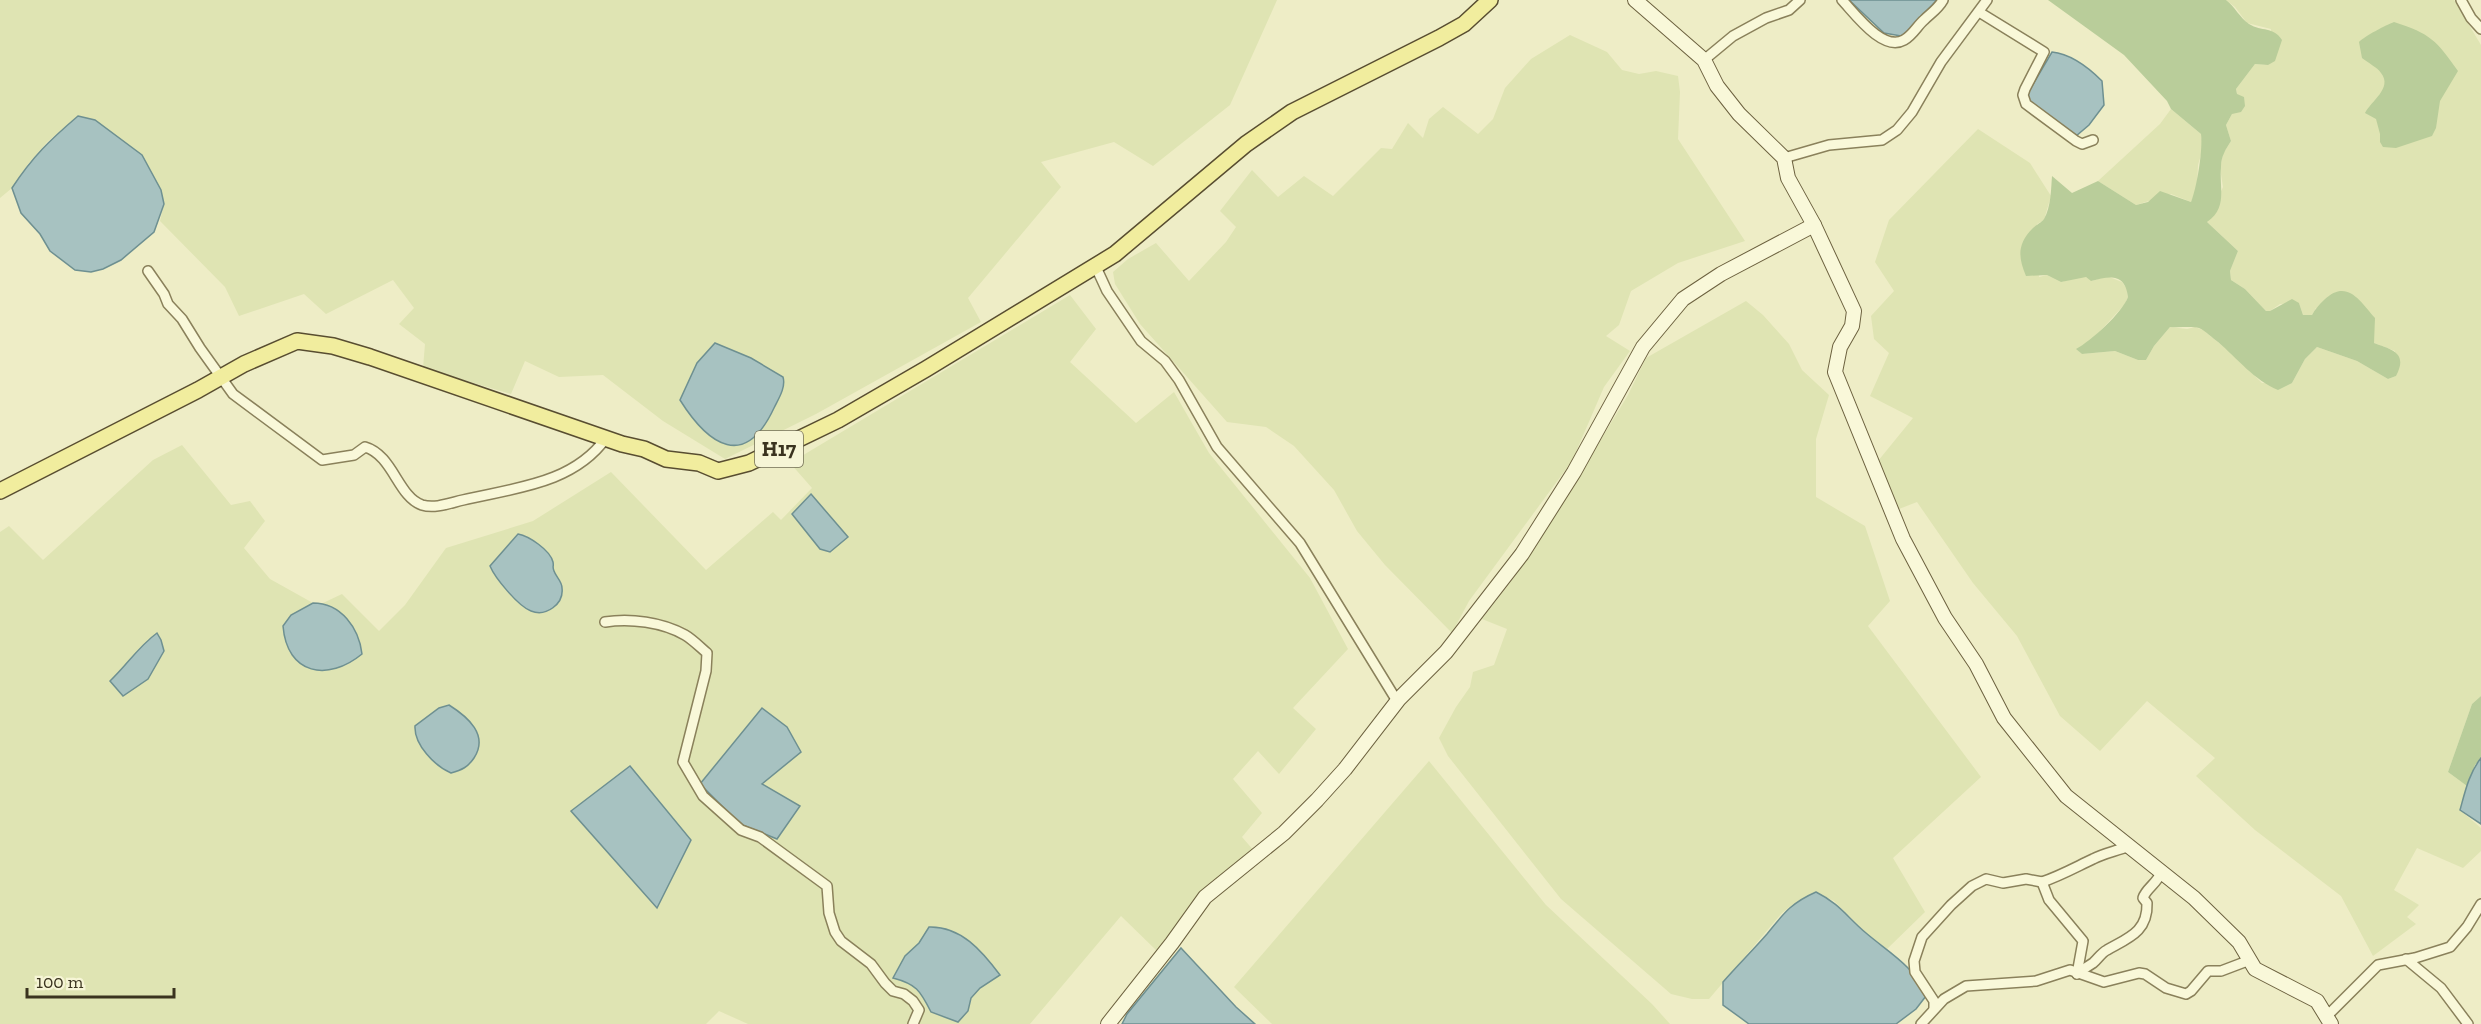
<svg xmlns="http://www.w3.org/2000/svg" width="2481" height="1024" font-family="'Zilla Slab',serif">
<rect width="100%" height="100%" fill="#eeedc6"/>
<g fill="#dfe4b3">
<path d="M0,0H1277L1230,105L1153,166L1114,142L1041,162L1061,187L968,298L981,322L816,414L725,459L663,421L603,375L559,377L525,361L511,394L423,368L425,344L399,324L414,308L393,280L326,314L304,294L239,316L225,287L160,221L164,204L161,190L142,155L114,134L78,116L47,142L28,164L12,188L0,198Z"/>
<path d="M2226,0H2454L2481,45V696L2472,704L2448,772L2467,786L2460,810L2481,828V851L2463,868L2417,848L2394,890L2419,905L2407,917L2416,924L2373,956L2341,896L2255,830L2196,776L2215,758L2147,701L2100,751L2060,716L2017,636L1973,583L1917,502L1899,509L1878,461L1913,418L1870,396L1889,353L1874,339L1871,316L1894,291L1875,262L1889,220L1978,129L2030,163L2051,196L2044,220L2037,224L2039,277L2047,275L2061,282L2079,277H2086L2092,281L2107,276L2122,282L2127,289L2128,297L2125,304L2091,341L2077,349L2082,354L2115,351L2138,360H2146L2154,346L2170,327L2187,329L2195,327L2203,330L2235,356L2262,383H2292L2305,359L2317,347L2357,361L2388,379L2396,376L2395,351L2374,343L2316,308L2312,315L2309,317L2303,315L2299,303L2280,304L2270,311H2266L2245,289L2231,280L2230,271L2238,251L2207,222L2223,187L2220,168L2223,154L2231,141L2226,125L2232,114L2237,94L2236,89L2255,64L2268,65L2271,29L2247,23L2235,7Z"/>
<path d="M1570,35L1607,52L1622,70L1639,74L1656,71L1678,76L1680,92L1678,139L1745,241L1678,263L1631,291L1619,325L1606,336L1630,351L1604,387L1572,461L1469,601L1452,633L1385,565L1357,531L1334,490L1294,446L1266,427L1227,422L1140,324L1115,284L1113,272L1128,259L1156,243L1189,281L1226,242L1236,227L1220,211L1252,170L1278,197L1304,176L1333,196L1381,148L1392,149L1408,123L1423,138L1429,119L1443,107L1478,134L1493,119L1505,88L1531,59Z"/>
<path d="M2171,109L2201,134L2203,148L2198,165L2197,187L2191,202L2171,194L2136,205L2098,181L2160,124Z"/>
<path d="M1070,295L1096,329L1070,362L1136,423L1174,392L1209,453L1310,578L1348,649L1293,708L1316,729L1279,774L1258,751L1233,779L1262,813L1242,837L1255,852L1197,897L1157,951L1121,916L1030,1024H748L719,1011L706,1024H0V532L9,526L43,560L153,460L182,445L231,505L250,501L265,521L244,548L270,579L313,603H323L342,594L379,631L405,605L446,548L533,521L611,472L706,570L773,512L781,520L812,488L790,463Z"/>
<path d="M1746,301L1763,315L1789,344L1802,370L1829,395L1816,439V497L1865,526L1890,601L1868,626L1981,777L1893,858L1925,912L1887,949L1866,933L1834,901L1816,892L1796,902L1782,913L1709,999H1692L1671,994L1561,899L1448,756L1439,738L1456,707L1470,687L1473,672L1494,665L1507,629L1482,619L1513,579L1553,518L1628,395L1646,358Z"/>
<path d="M1429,761L1546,905L1652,1004L1670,1024H1272L1234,987Z"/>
</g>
<g fill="#b9cd9a">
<path d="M2048,0H2226C2235,7 2240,18 2249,24C2262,32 2273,26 2282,40L2275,61L2268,65L2255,64L2236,89L2237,94L2244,97L2245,106L2241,112L2232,114L2226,125L2231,141C2226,149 2221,156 2221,167C2219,188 2228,208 2207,222L2238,251L2230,271L2231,280L2245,289L2266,311H2270L2292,299L2299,303L2303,315H2312C2315,309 2319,305 2324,300C2347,278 2360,301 2375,318L2374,343C2393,350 2408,353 2396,376L2388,379L2357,361L2317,347L2305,359L2292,383L2278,390C2254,380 2238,359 2218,342C2212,338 2206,331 2199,328C2191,326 2179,328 2170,327L2154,346L2146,360H2138L2115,351L2082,354L2076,349C2091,341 2122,313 2128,297C2125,273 2110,276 2091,281L2086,277L2061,282L2047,275L2026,276C2018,257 2017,244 2033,228C2036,225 2042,222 2044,219C2051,207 2051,189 2052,176L2072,193L2098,181L2136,205L2148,202L2160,191L2191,202C2197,187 2203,150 2201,134L2171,109L2167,101L2124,55Z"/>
<path d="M2394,22C2431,34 2436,40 2458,71L2440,101L2436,128L2432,136L2396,148L2383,147L2380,142V134L2376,119L2365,113C2371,101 2393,88 2381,73C2377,67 2368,63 2362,58L2359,42C2365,36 2386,25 2394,22Z"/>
<path d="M2481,696V758L2475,765L2467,786L2448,772L2472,704Z"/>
</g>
<g fill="#a7c2c1" stroke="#6e9091" stroke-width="1.5">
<path d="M1849,0H1937L1917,21L1909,32L1901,36L1884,33Z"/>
<path d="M2052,52C2071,54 2089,68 2102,81L2104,105L2089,125L2076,136L2025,98Z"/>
<path d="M78,116L95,120L142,155L161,190L164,204L154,232L121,260L103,269L91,272L75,270L50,251L40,234L21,213L12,188C33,156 50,140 78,116Z"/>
<path d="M715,343L751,358L783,377C786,387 779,398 774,408C745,470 709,446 680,400L697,363Z"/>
<path d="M811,494L848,537L830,552L820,549L792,514Z"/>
<path d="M518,534C529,536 550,550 553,562C554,567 552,566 554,571C556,577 562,581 562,588C564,604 546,617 531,611C518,606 495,578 490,566Z"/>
<path d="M313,603C341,603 359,628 362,654C328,682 287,675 283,626L291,615Z"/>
<path d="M157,633L161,640L164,651L148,679L123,696L110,681C127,665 138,647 157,633Z"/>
<path d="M449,705C468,717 489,735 474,758C468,767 462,770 451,773C435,766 414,745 415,726L439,708Z"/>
<path d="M762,708L787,727L801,752L762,784L800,806L777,839L740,824L700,784Z"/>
<path d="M2481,758V824L2460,810C2465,792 2469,773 2481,758Z"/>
<path d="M630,766L691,840L657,908L571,811Z"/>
<path d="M1816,892C1840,904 1847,917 1866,933C1888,952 1916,967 1926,996L1916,1009L1896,1024H1749L1723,1005V982C1737,966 1753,950 1767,934C1784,913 1791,903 1816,892Z"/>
<path d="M929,927C961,926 982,951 1000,975L980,988L971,998L968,1011L958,1022L931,1012C920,990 916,984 893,978L905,956L919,943Z"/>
<path d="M1181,948L1236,1007L1255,1024H1122L1127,1014Z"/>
</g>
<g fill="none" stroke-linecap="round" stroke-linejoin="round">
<defs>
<g id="street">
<path d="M1842,0C1856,15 1883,52 1904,40C1913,35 1917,26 1924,20C1931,13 1938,9 1943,0"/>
<path d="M2461,0L2471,18L2481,29"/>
<path d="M1979,12L2044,52L2025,89L2023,95L2026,104L2076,141L2082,144L2093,140"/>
<path d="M1704,60L1733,36L1766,18L1789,10L1800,0"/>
<path d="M1784,158L1829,145L1882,140L1897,130L1912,112L1941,62L1987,0"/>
<path d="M1095,265L1107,291L1141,341L1165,361L1179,380L1217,447L1300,543L1397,701"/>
<path d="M148,271L164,294L168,304L182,319L200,348L233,394L322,460L354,455L365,447C393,455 398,497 422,505C435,509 450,503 463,500C514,488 573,484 606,438"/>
<path d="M605,622C630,618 662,622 685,635C692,639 700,647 707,653L706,671L683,762L703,796L741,830L760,837L827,886L829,913L835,932L841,941L871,964L885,983L893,991L904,994L913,1001L919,1010L913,1024"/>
<path d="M2406,959L2441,988L2468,1024"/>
<path d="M2077,974L2083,941L2049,900L2042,882C2060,876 2076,867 2093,859C2104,853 2117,851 2129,846"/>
<path d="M2077,974C2082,970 2088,966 2093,963C2098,959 2101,953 2107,950C2128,938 2148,932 2147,903L2143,898C2146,888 2158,883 2161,872"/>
<path d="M1934,1008V1001L1915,972L1914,961L1922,937L1951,905L1972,886L1986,879L2003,883L2026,879L2042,882"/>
<path d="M2327,1016L2378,965L2415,958L2450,947L2467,927L2481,904"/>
<path d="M1921,1024L1944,999L1966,986L2036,981L2070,970L2104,982L2139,973L2145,974L2166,988L2186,994L2191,991L2208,971H2221L2250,960"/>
</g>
<g id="secondary">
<path d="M1635,0L1704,60L1717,86L1739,114L1784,158L1788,178L1814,225L1854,311L1852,326L1840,347L1835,372L1903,539L1945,618L1976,664L2004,718L2066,796L2194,898L2239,942L2255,969L2317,1001L2331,1024"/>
<path d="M1108,1024L1172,943L1205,897L1284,833L1317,800L1345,769L1399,699L1446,652L1522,554L1574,472L1643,347L1683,299L1721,274L1814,225"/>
</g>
<path id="primary" d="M0,491L198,390L244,364L297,341L333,346L370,357L622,444L644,449L666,459L699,463L718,471L749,463L838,420L926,369L1115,254L1246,144L1292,112L1439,38L1464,24L1490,0"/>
</defs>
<use href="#street" stroke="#8a815b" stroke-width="12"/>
<use href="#secondary" stroke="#6c613f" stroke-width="16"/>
<use href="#primary" stroke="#584d30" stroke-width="18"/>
<use href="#street" stroke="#f9f8d9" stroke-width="9"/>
<use href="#secondary" stroke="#f9f8d9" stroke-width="14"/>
<use href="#primary" stroke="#f1ed9e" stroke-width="15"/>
</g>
<g text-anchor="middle" stroke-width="4.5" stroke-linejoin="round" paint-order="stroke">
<rect fill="#f6f5d6" stroke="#726d56" stroke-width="1.5" x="755" y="431" width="48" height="36" rx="4.5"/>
<g font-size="21" font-weight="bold" fill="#3a331f">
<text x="779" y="456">H17</text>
</g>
</g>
<path d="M27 988v9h147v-9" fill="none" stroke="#3a331f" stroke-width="3"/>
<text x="36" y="988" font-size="18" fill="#3a331f" stroke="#f6f5d6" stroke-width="4.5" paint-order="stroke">100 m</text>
</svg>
